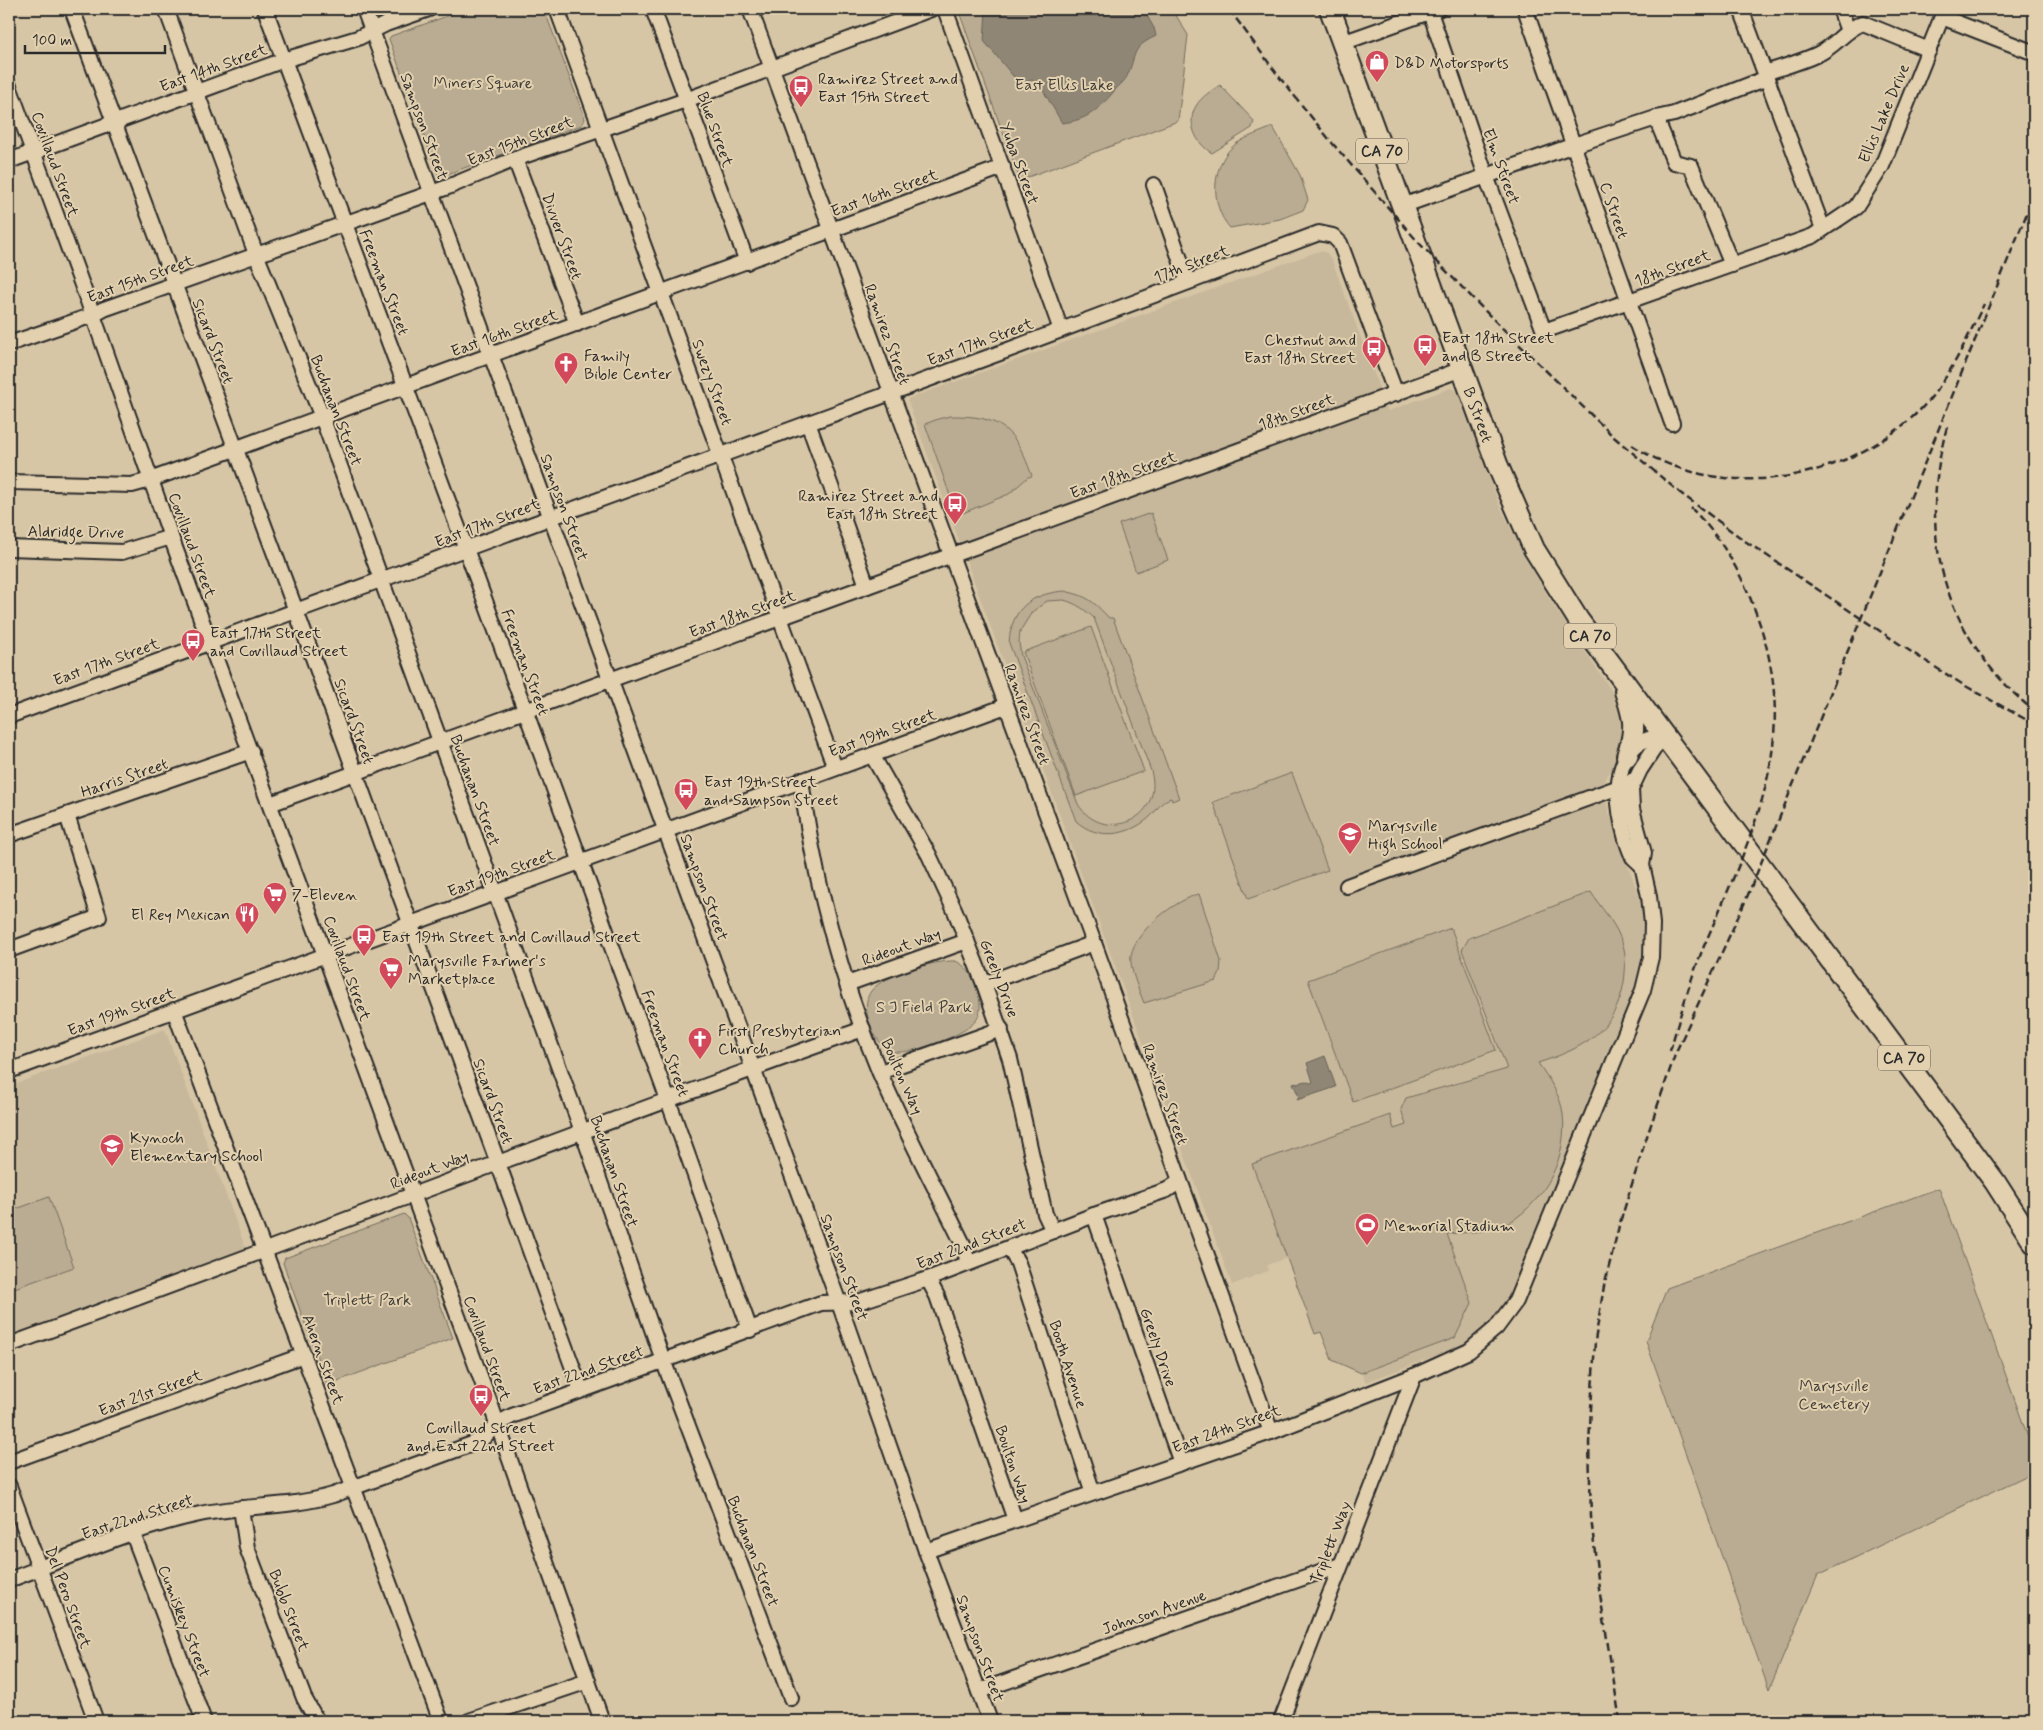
<svg xmlns="http://www.w3.org/2000/svg" width="2043" height="1730" font-family="Mynerve,sans-serif">
<rect width="100%" height="100%" fill="#d7c6a6"/>
<filter id="ink" filterUnits="userSpaceOnUse"><feTurbulence type="fractalNoise" baseFrequency=".02" numOctaves="2"/><feDisplacementMap in="SourceGraphic" scale="10" xChannelSelector="R" yChannelSelector="G"/><feConvolveMatrix kernelMatrix="1 2 1 2 8 2 1 2 1" color-interpolation-filters="sRGB"/></filter>
<g filter="url(#ink)">
<g fill="#c8b89b">
<path d="M1321,251L1327,253L1332,260L1388,411L1450,388L1457,391L1499,504L1527,561L1556,609L1626,712V746L1602,785L1609,812L1640,899L1643,919V950L1635,986L1512,1292L1497,1316L1481,1333L1460,1347L1366,1382L1361,1373L1332,1360L1321,1332L1315,1334L1287,1258L1267,1265L1268,1271L1232,1285L907,399L1316,252Z"/>
<path d="M165,1029L246,1249L9,1335V1086Z"/>
</g>
<g fill="#baac92" stroke="#726c5e" fill-rule="evenodd">
<path d="M467,9H544L585,119L582,125L442,176L438,174L389,39L391,36Z"/>
<path d="M958,9H1172L1188,35L1178,121L1020,180Z"/>
<path d="M1220,85L1254,121L1252,128L1212,153C1196,144 1186,122 1196,106C1201,97 1211,91 1220,85Z"/>
<path d="M1273,127L1300,175L1308,200L1303,210L1280,219L1230,228C1209,205 1211,162 1237,143C1248,136 1261,132 1273,127Z"/>
<path d="M950,416C1001,415 1016,430 1032,476L1028,477L1009,494L963,513L955,510L925,424L938,419Z"/>
<path d="M1151,513L1168,560L1136,572L1119,524Z"/>
<path d="M1064,591C1088,596 1093,601 1109,618H1113L1179,798L1172,801L1171,798C1161,801 1158,809 1151,816C1130,836 1098,841 1076,821L1009,643C1011,608 1031,594 1064,591ZM1064,600C1077,604 1084,609 1094,618L1151,771C1165,821 1102,844 1078,804L1021,656L1019,642L1020,631L1032,612L1047,601Z"/>
<path d="M1091,627L1144,771L1076,796L1023,652Z"/>
<path d="M1292,773L1328,870L1248,899L1213,802Z"/>
<path d="M1591,892C1600,907 1613,920 1620,937C1627,952 1626,966 1624,982C1616,1031 1582,1049 1538,1063C1548,1078 1561,1095 1563,1114C1568,1156 1546,1200 1510,1222C1491,1233 1468,1232 1447,1234L1472,1303L1455,1338L1361,1373L1332,1360L1321,1332L1315,1334L1252,1164L1390,1115L1394,1129L1406,1125L1401,1109L1406,1098L1507,1069L1462,950L1469,938Z"/>
<path d="M1199,894L1221,961L1220,973L1216,981L1144,1003C1139,990 1129,969 1131,955C1136,930 1176,900 1199,894Z"/>
<path d="M1451,928L1496,1050L1353,1102L1308,980Z"/>
<path d="M955,961C965,964 973,976 976,986C979,995 983,1010 977,1019C967,1035 912,1054 894,1052C885,1050 879,1042 875,1035C868,1023 862,1003 871,991C883,975 935,960 955,961Z"/>
<path d="M1939,1188L2034,1454V1472L1818,1575L1769,1690L1646,1341L1667,1288Z"/>
<path d="M49,1197L74,1267L9,1290V1205L19,1208Z"/>
<path d="M404,1214L408,1218L453,1338L327,1385L283,1263L285,1258Z"/>
</g>
<g fill="#908674" stroke="#686257">
<path d="M986,9H1143L1154,28L1156,36C1131,48 1137,53 1128,74C1126,80 1120,85 1116,89C1099,109 1089,120 1062,123L1040,85L1032,80L1024,82L1013,76L984,41Z"/>
<path d="M1325,1056L1336,1087L1297,1100L1299,1097L1293,1083L1296,1082L1297,1084L1305,1081L1310,1083L1313,1082L1307,1063Z"/>
</g>
<g fill="none" stroke-linecap="round" stroke-linejoin="round">
<defs>
<g id="minor">
<path d="M72,9L296,611L581,1390"/>
<path d="M166,9L256,254L322,417L582,1131L663,1360L791,1698"/>
<path d="M265,9L466,549L668,1100L750,1330"/>
<path d="M364,9L839,1303L926,1551L990,1721"/>
<path d="M557,9L835,768"/>
<path d="M653,9L747,262"/>
<path d="M750,9L1094,943L1271,1432"/>
<path d="M945,9L1061,330"/>
<path d="M1525,9L1672,423"/>
<path d="M1741,9L1823,229"/>
<path d="M1840,9L1848,31"/>
<path d="M1430,12L1486,176L1544,331L1813,236L1856,207L1882,166L1945,9"/>
<path d="M1942,17L2032,52L2034,51"/>
<path d="M1342,43L1438,9"/>
<path d="M1765,73C1783,67 1801,62 1818,54C1836,46 1845,29 1863,23L1929,50"/>
<path d="M9,86L93,315L171,537L491,1406L602,1721"/>
<path d="M1656,118L1674,162L1691,166L1732,265"/>
<path d="M515,159L577,324"/>
<path d="M9,161L284,60L358,38L386,24L429,9"/>
<path d="M1154,185L1188,282"/>
<path d="M1402,206L1574,145L1656,118L1674,114L1767,78"/>
<path d="M9,344L93,315L104,309L448,187L515,159L686,100L931,9"/>
<path d="M808,423L833,492"/>
<path d="M9,482L132,485L150,480L1003,167"/>
<path d="M843,518L867,586"/>
<path d="M9,548L122,552L171,537"/>
<path d="M9,716L1008,350L1319,233L1333,236L1340,243L1396,394"/>
<path d="M872,755L929,855L955,911L984,984L1010,1059L1045,1214L1053,1231"/>
<path d="M801,780C814,880 840,977 879,1071C904,1129 935,1187 963,1244L968,1263"/>
<path d="M270,804L1462,369"/>
<path d="M9,835L251,751"/>
<path d="M1642,865C1639,863 1636,860 1633,857C1630,852 1628,845 1626,839C1618,811 1610,765 1638,744C1644,739 1655,738 1663,735"/>
<path d="M1347,886L1619,787L1635,779"/>
<path d="M9,950L99,917L67,815"/>
<path d="M847,984L967,941"/>
<path d="M984,984L1094,943"/>
<path d="M174,1010L441,1721"/>
<path d="M9,1071L1006,706"/>
<path d="M880,1072L1001,1029"/>
<path d="M1094,1215L1181,1463"/>
<path d="M1009,1248L1018,1263L1093,1493"/>
<path d="M928,1279L937,1296L1015,1520"/>
<path d="M9,1345C294,1241 577,1131 863,1029"/>
<path d="M9,1462L304,1355"/>
<path d="M9,1486L96,1721"/>
<path d="M241,1508L247,1548L304,1698L317,1721"/>
<path d="M133,1534L204,1721"/>
<path d="M926,1551L1271,1432L1414,1376L1469,1351L1496,1328L1516,1301L1643,990L1651,957L1652,924L1649,896L1642,865L1644,853L1632,809L1631,789L1640,770L1663,735"/>
<path d="M9,1580C70,1557 136,1527 200,1514C244,1505 290,1508 333,1495L472,1444L482,1439L497,1424L512,1416L821,1303L858,1302L928,1279L1094,1215L1167,1190L1179,1182"/>
<path d="M979,1691L1340,1565"/>
<path d="M469,1721L588,1681"/>
<path d="M1281,1721L1414,1376"/>
</g>
<g id="highway">
<path id="s1" d="M1330,9L1497,464L1534,549L1579,621L1995,1182L2034,1243"/>
<path d="M1625,691C1634,718 1637,728 1627,756"/>
</g>
</defs>
<use href="#minor" stroke="#2b2b2b" stroke-width="18"/>
<use href="#highway" stroke="#2b2b2b" stroke-width="24"/>
<use href="#minor" stroke="#e2d0ae" stroke-width="14"/>
<use href="#highway" stroke="#e2d0ae" stroke-width="20"/>
<g stroke="#2b2b2b" stroke-width="2.5" stroke-dasharray="8 4" stroke-linecap="butt">
<path d="M1229,9L1280,78L1333,144L1419,243L1492,318L1615,438L1679,492L1745,541L1913,653L1962,684L2034,724"/>
<path d="M1947,427C1916,538 1945,638 2034,711"/>
<path d="M1632,445C1721,504 1845,483 1919,411C1949,381 1966,340 1984,304"/>
<path d="M1670,1051C1680,1016 1690,980 1704,946C1753,831 1803,741 1756,613C1742,574 1721,537 1691,508"/>
<path d="M1620,1721L1599,1588L1591,1517L1589,1443L1595,1341L1604,1286L1619,1226L1645,1142L1676,1052L1745,902L2034,196"/>
</g>
</g>
</g>
<defs>
<symbol id="shop-pin" viewBox="-11 -11 22 30"><path d="M0 17L-7.5 6A9.5 9.5 0 1 1 7.5 6Z" fill="#d1495b" stroke="#e2d0ae"/><path d="M-5-2.5h2.3a2.7 3.5 0 0 1 5.4 0H5L5.5 6h-11ZM-1.5-2.5h3a1.5 2.3 0 0 0-3 0Z" fill="#fff"/></symbol>
<symbol id="bus-pin" viewBox="-11 -11 22 30"><path d="M0 17L-7.5 6A9.5 9.5 0 1 1 7.5 6Z" fill="#d1495b" stroke="#e2d0ae"/><path d="M-5-6H5V4H4V6H2V4H-2V6H-4V4H-5ZM-3.5-4V0h7V-4ZM-3.5 1.2v1.5H-2V1.2ZM2 1.2v1.5H3.5V1.2Z" fill="#fff"/></symbol>
<symbol id="church-pin" viewBox="-11 -11 22 30"><path d="M0 17L-7.5 6A9.5 9.5 0 1 1 7.5 6Z" fill="#d1495b" stroke="#e2d0ae"/><path d="M-1.2-6h2.4v3.5h3.3v2.4h-3.3V6h-2.4V-.1h-3.3v-2.4h3.3Z" fill="#fff"/></symbol>
<symbol id="school-pin" viewBox="-11 -11 22 30"><path d="M0 17L-7.5 6A9.5 9.5 0 1 1 7.5 6Z" fill="#d1495b" stroke="#e2d0ae"/><path d="M0-5L7-2L0 1L-7-2ZM-4 1L0 2.5L4 1V4Q0 6-4 4Z" fill="#fff"/></symbol>
<symbol id="supermarket-pin" viewBox="-11 -11 22 30"><path d="M0 17L-7.5 6A9.5 9.5 0 1 1 7.5 6Z" fill="#d1495b" stroke="#e2d0ae"/><path d="M-6-5.5h2.5l.6 2H6L4.5 2H-2.5L-4.4-4H-6ZM-1.5 3.2a1.3 1.3 0 1 0 .1 0ZM3 3.2a1.3 1.3 0 1 0 .1 0Z" fill="#fff"/></symbol>
<symbol id="restaurant-pin" viewBox="-11 -11 22 30"><path d="M0 17L-7.5 6A9.5 9.5 0 1 1 7.5 6Z" fill="#d1495b" stroke="#e2d0ae"/><path d="M-5-6h1v4h1v-4h1v4h1v-4h1v5L-1.5 .5V6h-2V.5L-5-1ZM5-6V6H3V1.5H1.5Q1.5-4 5-6Z" fill="#fff"/></symbol>
<symbol id="stadium-pin" viewBox="-11 -11 22 30"><path d="M0 17L-7.5 6A9.5 9.5 0 1 1 7.5 6Z" fill="#d1495b" stroke="#e2d0ae"/><path d="M0-5a6.5 5 0 1 0 0 10a6.5 5 0 1 0 0-10ZM-3.5-1.8h7v3.6h-7Z" fill="#fff"/></symbol>
</defs>
<g fill-rule="evenodd">
<use href="#shop-pin" x="1363" y="48" width="28" height="38"/>
<use href="#bus-pin" x="787" y="73" width="28" height="38"/>
<use href="#bus-pin" x="1411" y="332" width="28" height="38"/>
<use href="#bus-pin" x="1360" y="334" width="28" height="38"/>
<use href="#church-pin" x="552" y="350" width="28" height="38"/>
<use href="#bus-pin" x="941" y="490" width="28" height="38"/>
<use href="#bus-pin" x="179" y="627" width="28" height="38"/>
<use href="#bus-pin" x="672" y="776" width="28" height="38"/>
<use href="#school-pin" x="1336" y="820" width="28" height="38"/>
<use href="#supermarket-pin" x="261" y="880" width="28" height="38"/>
<use href="#restaurant-pin" x="233" y="900" width="28" height="38"/>
<use href="#bus-pin" x="350" y="922" width="28" height="38"/>
<use href="#supermarket-pin" x="377" y="955" width="28" height="38"/>
<use href="#church-pin" x="686" y="1025" width="28" height="38"/>
<use href="#school-pin" x="98" y="1132" width="28" height="38"/>
<use href="#stadium-pin" x="1353" y="1211" width="28" height="38"/>
<use href="#bus-pin" x="467" y="1382" width="28" height="38"/>
</g>
<g text-anchor="middle" stroke-width="4" stroke-linejoin="round" paint-order="stroke">
<g fill="#e2d0ae" stroke="#625c52" stroke-width="1">
<rect x="1356" y="138.5" width="52" height="25" rx="4"/>
<rect x="1564" y="623.5" width="52" height="25" rx="4"/>
<rect x="1878" y="1045.5" width="52" height="25" rx="4"/>
</g>
<g font-size="15" font-weight="bold" fill="#2b2b2b">
<text x="1382" y="156">CA 70</text>
<text x="1590" y="641">CA 70</text>
<text x="1904" y="1063">CA 70</text>
</g>
<g font-size="16" fill="#2b2b2b" stroke="#e2d0ae" text-anchor="start">
<text x="1394" y="68">D&amp;D Motorsports</text>
<text x="818" y="84">Ramirez Street and<tspan x="818" dy="18">East 15th Street</tspan></text>
<text x="1442" y="343">East 18th Street<tspan x="1442" dy="18">and B Street</tspan></text>
<text x="1356" y="345" text-anchor="end">Chestnut and<tspan x="1356" dy="18">East 18th Street</tspan></text>
<text x="584" y="361">Family<tspan x="584" dy="18">Bible Center</tspan></text>
<text x="938" y="501" text-anchor="end">Ramirez Street and<tspan x="938" dy="18">East 18th Street</tspan></text>
<text x="210" y="638">East 17th Street<tspan x="210" dy="18">and Covillaud Street</tspan></text>
<text x="704" y="787">East 19th Street<tspan x="704" dy="18">and Sampson Street</tspan></text>
<text x="1368" y="831">Marysville<tspan x="1368" dy="18">High School</tspan></text>
<text x="292" y="900">7-Eleven</text>
<text x="230" y="920" text-anchor="end">El Rey Mexican</text>
<text x="382" y="942">East 19th Street and Covillaud Street</text>
<text x="408" y="966">Marysville Farmer's<tspan x="408" dy="18">Marketplace</tspan></text>
<text x="718" y="1036">First Presbyterian<tspan x="718" dy="18">Church</tspan></text>
<text x="130" y="1143">Kynoch<tspan x="130" dy="18">Elementary School</tspan></text>
<text x="1384" y="1231">Memorial Stadium</text>
<text x="481" y="1433" text-anchor="middle">Covillaud Street<tspan x="481" dy="18">and East 22nd Street</tspan></text>
</g>
<g font-size="16" fill="#2b2b2b" stroke="#e2d0ae">
<text transform="translate(213 67) rotate(-20)" y="6">East 14th Street</text>
<text transform="translate(1883 113) rotate(-67)" y="6">Ellis Lake Drive</text>
<text transform="translate(425 126) rotate(70)" y="6">Sampson Street</text>
<text transform="translate(716 129) rotate(70)" y="6">Blue Street</text>
<text transform="translate(520 140) rotate(-21)" y="6">East 15th Street</text>
<text transform="translate(1020 163) rotate(70)" y="6">Yuba Street</text>
<text transform="translate(56 164) rotate(70)" y="6">Covillaud Street</text>
<text transform="translate(1502 166) rotate(70)" y="6">Elm Street</text>
<text transform="translate(884 192) rotate(-20)" y="6">East 16th Street</text>
<text transform="translate(1615 210) rotate(71)" y="6">C Street</text>
<text transform="translate(563 236) rotate(70)" y="6">Divver Street</text>
<text transform="translate(1191 263) rotate(-21)" y="6">17th Street</text>
<text transform="translate(1672 267) rotate(-20)" y="6">18th Street</text>
<text transform="translate(140 278) rotate(-20)" y="6">East 15th Street</text>
<text transform="translate(385 282) rotate(69)" y="6">Freeman Street</text>
<text transform="translate(504 332) rotate(-20)" y="6">East 16th Street</text>
<text transform="translate(888 334) rotate(70)" y="6">Ramirez Street</text>
<text transform="translate(214 341) rotate(69)" y="6">Sicard Street</text>
<text transform="translate(980 341) rotate(-20)" y="6">East 17th Street</text>
<text transform="translate(713 382) rotate(70)" y="6">Swezy Street</text>
<text transform="translate(337 410) rotate(69)" y="6">Buchanan Street</text>
<text transform="translate(1296 411) rotate(-20)" y="6">18th Street</text>
<text dy="6" stroke="none"><textPath href="#s1" startOffset="432">B Street</textPath></text>
<text transform="translate(1123 474) rotate(-20)" y="6">East 18th Street</text>
<text transform="translate(565 507) rotate(70)" y="6">Sampson Street</text>
<text transform="translate(487 522) rotate(-21)" y="6">East 17th Street</text>
<text transform="translate(76 531) rotate(1)" y="6">Aldridge Drive</text>
<text transform="translate(193 545) rotate(70)" y="6">Covillaud Street</text>
<text transform="translate(742 613) rotate(-20)" y="6">East 18th Street</text>
<text transform="translate(106 661) rotate(-20)" y="6">East 17th Street</text>
<text transform="translate(526 662) rotate(70)" y="6">Freeman Street</text>
<text transform="translate(1028 714) rotate(70)" y="6">Ramirez Street</text>
<text transform="translate(355 721) rotate(70)" y="6">Sicard Street</text>
<text transform="translate(882 732) rotate(-20)" y="6">East 19th Street</text>
<text transform="translate(124 777) rotate(-19)" y="6">Harris Street</text>
<text transform="translate(476 790) rotate(70)" y="6">Buchanan Street</text>
<text transform="translate(501 872) rotate(-20)" y="6">East 19th Street</text>
<text transform="translate(705 887) rotate(70)" y="6">Sampson Street</text>
<text transform="translate(901 946) rotate(-20)" y="6">Rideout Way</text>
<text transform="translate(348 968) rotate(70)" y="6">Covillaud Street</text>
<text transform="translate(1000 978) rotate(69)" y="6">Greely Drive</text>
<text transform="translate(121 1011) rotate(-20)" y="6">East 19th Street</text>
<text transform="translate(666 1043) rotate(70)" y="6">Freeman Street</text>
<text transform="translate(903 1076) rotate(66)" y="6">Boulton Way</text>
<text transform="translate(1166 1094) rotate(70)" y="6">Ramirez Street</text>
<text transform="translate(494 1101) rotate(70)" y="6">Sicard Street</text>
<text transform="translate(429 1169) rotate(-21)" y="6">Rideout Way</text>
<text transform="translate(615 1171) rotate(71)" y="6">Buchanan Street</text>
<text transform="translate(971 1243) rotate(-21)" y="6">East 22nd Street</text>
<text transform="translate(845 1267) rotate(70)" y="6">Sampson Street</text>
<text transform="translate(1159 1347) rotate(71)" y="6">Greely Drive</text>
<text transform="translate(488 1348) rotate(70)" y="6">Covillaud Street</text>
<text transform="translate(324 1359) rotate(70)" y="6">Ahern Street</text>
<text transform="translate(1069 1364) rotate(72)" y="6">Booth Avenue</text>
<text transform="translate(588 1369) rotate(-20)" y="6">East 22nd Street</text>
<text transform="translate(150 1392) rotate(-20)" y="6">East 21st Street</text>
<text transform="translate(1226 1428) rotate(-20)" y="6">East 24th Street</text>
<text transform="translate(1014 1464) rotate(71)" y="6">Boulton Way</text>
<text transform="translate(137 1516) rotate(-18)" y="6">East 22nd Street</text>
<text transform="translate(1330 1542) rotate(-69)" y="6">Triplett Way</text>
<text transform="translate(754 1551) rotate(69)" y="6">Buchanan Street</text>
<text transform="translate(69 1597) rotate(70)" y="6">Del Pero Street</text>
<text transform="translate(290 1610) rotate(69)" y="6">Bubb Street</text>
<text transform="translate(1154 1611) rotate(-19)" y="6">Johnson Avenue</text>
<text transform="translate(185 1621) rotate(69)" y="6">Cumiskey Street</text>
<text transform="translate(981 1648) rotate(70)" y="6">Sampson Street</text>
</g>
<g font-size="16" fill="#403e3a" stroke="#e2d0ae">
<text x="483" y="88">Miners Square</text>
<text x="1064" y="90">East Ellis Lake</text>
<text x="924" y="1012">S J Field Park</text>
<text x="367" y="1305">Triplett Park</text>
<text x="1834" y="1391">Marysville<tspan x="1834" dy="18">Cemetery</tspan></text>
</g>
</g>
<rect width="2043" height="1730" fill="none" stroke="#e2d0ae" stroke-width="30"/>
<rect x="15" y="15" width="2013" height="1700" fill="none" stroke="#2b2b2b" stroke-width="2" filter="url(#ink)"/>
<path d="M25 45v8h140v-8" fill="none" stroke="#2b2b2b" stroke-width="2.5"/>
<text x="32" y="45" font-size="15" fill="#2b2b2b" stroke="#e2d0ae" stroke-width="4" paint-order="stroke">100 m</text>
</svg>
